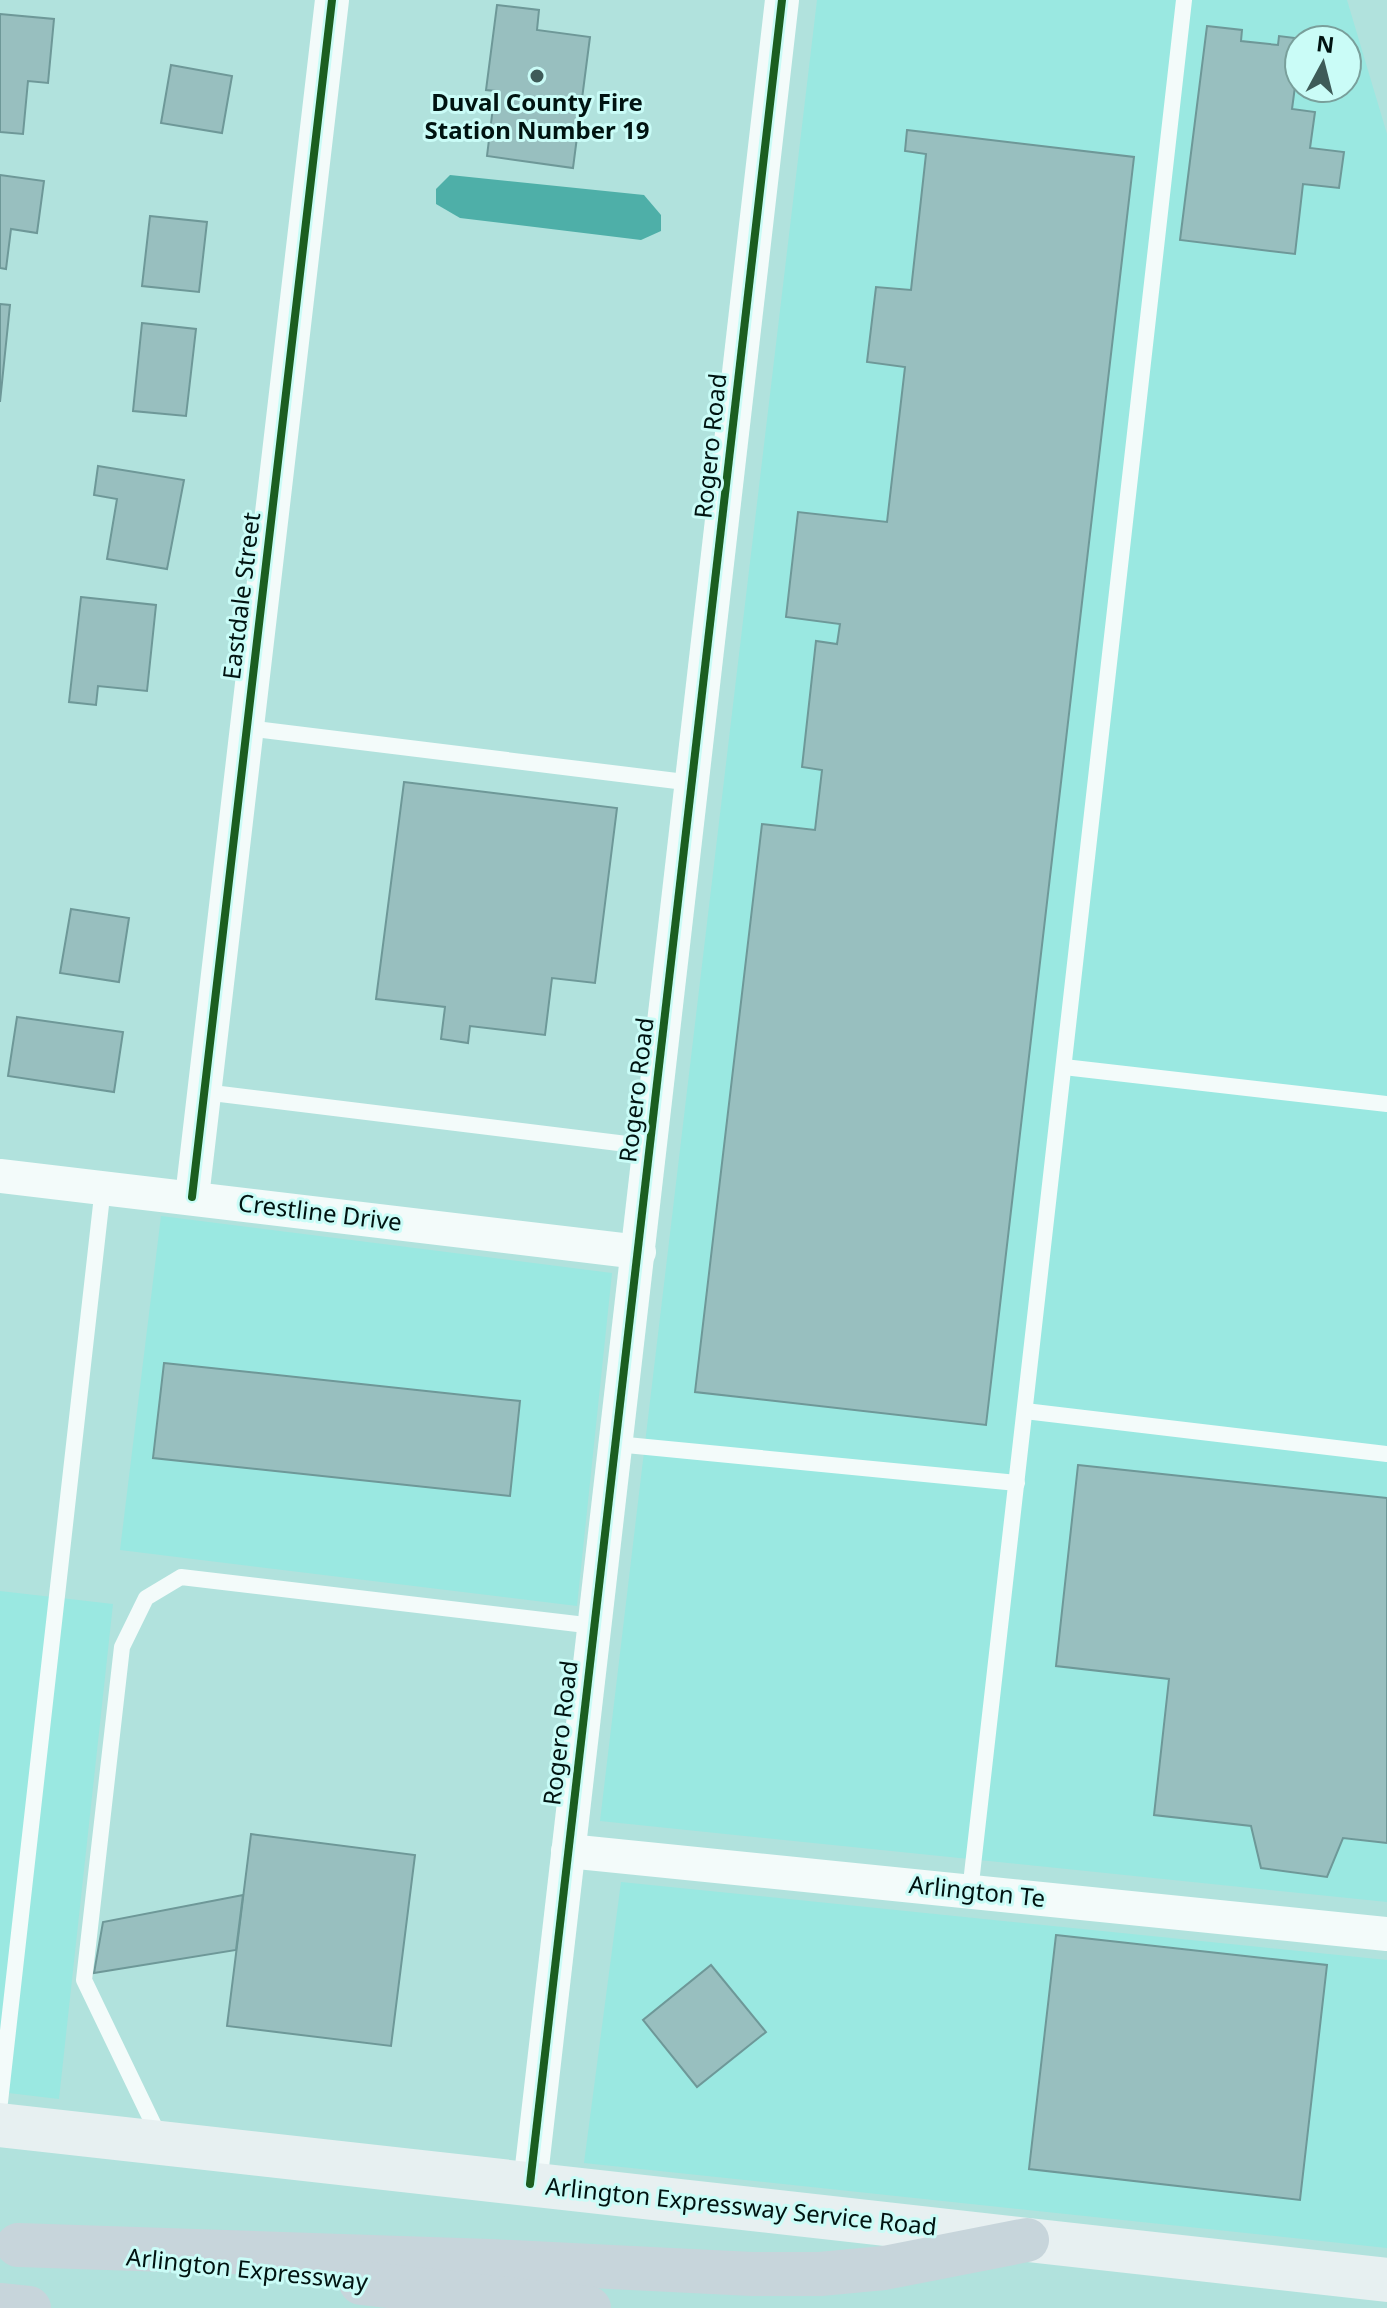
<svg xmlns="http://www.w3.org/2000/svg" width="1387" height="2308" font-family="'Noto Sans',sans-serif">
<rect width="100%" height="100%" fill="#b1e2dd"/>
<g fill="#9ae8e1" fill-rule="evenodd">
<path d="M817,0H1347L1387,134V1902L600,1821ZM1299,40H1347V88H1299Z"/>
<path d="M161,1216L612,1273L577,1606L120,1550Z"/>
<path d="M0,1591L113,1604L59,2099L0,2092Z"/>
<path d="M621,1882L1387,1960V2248L584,2163Z"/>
</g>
<path fill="#4eafa8" d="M450,175L644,195L661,215V231L641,240L460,218L436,204V189Z"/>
<g fill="#98bfbf" stroke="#6e9898" stroke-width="2">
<path d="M497,5L539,10L537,30L590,37L573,168L487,156L495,91L486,90Z"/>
<path d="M0,14L54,19L48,83L28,81L23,134L0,132Z"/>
<path d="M1207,26L1242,30L1241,41L1278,45L1279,36L1311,40H1299V80L1296,79L1292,109L1315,112L1310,148L1344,152L1339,188L1303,184L1295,254L1180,240Z"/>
<path d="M171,65L232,76L222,133L161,123Z"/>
<path d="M907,130L1134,157L986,1425L695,1392L762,824L815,830L822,770L802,767L816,641L837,644L840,624L786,617L798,512L887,522L905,367L867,362L876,287L911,290L926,154L905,151Z"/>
<path d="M0,175L44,181L37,233L11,229L6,269L0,268Z"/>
<path d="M150,216L207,222L199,292L142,286Z"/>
<path d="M0,304L10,305L0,402Z"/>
<path d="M142,323L196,329L186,416L133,411Z"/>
<path d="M98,466L184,480L167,569L107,559L117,499L94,495Z"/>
<path d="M81,597L156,605L147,691L98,686L96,705L69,702Z"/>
<path d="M404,782L617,808L595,983L552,978L545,1035L470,1026L468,1043L441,1039L445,1007L376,999Z"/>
<path d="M71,909L129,918L119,982L60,973Z"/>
<path d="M17,1017L123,1032L114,1092L8,1076Z"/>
<path d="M164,1363L520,1401L510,1496L153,1458Z"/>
<path d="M1078,1465L1387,1498V1843L1343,1838L1327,1877L1261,1868L1251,1826L1154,1815L1169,1679L1056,1666Z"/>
<path d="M251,1834L415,1855L391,2046L227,2026Z"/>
<path d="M243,1895L236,1950L94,1973L103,1922Z"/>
<path d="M1056,1935L1327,1965L1300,2200L1029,2169Z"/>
<path d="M711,1965L766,2032L697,2087L643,2020Z"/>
</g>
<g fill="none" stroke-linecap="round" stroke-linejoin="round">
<g stroke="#f3fbfa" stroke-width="16">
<path d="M247,728L693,783"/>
<path d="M1064,1067L1387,1104"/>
<path d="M204,1092L651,1147"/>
<path d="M1025,1411L1387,1454"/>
<path d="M616,1444L1017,1483"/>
<path d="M970,1892L1184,0"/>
<path d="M0,2102L103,1187"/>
<path d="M160,2138L84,1980L122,1647L146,1598L181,1577L594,1626"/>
</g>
<g stroke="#f3fbfa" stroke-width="34">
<path d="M0,1176L639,1252"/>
<path d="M192,1197L332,0"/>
<path d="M568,1851L1387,1934"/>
<path d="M530,2184L782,0"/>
</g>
<path stroke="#e7f0f1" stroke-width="44" d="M0,2125L1387,2280"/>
<g stroke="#c7d5db" stroke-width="44">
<path d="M18,2245L490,2261L752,2274H820L884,2268L1027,2240"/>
<path d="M361,2283L589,2308"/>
<path d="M0,2305L29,2308"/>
</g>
<defs>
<g id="cycleway">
<path d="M192,1197L332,0"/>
<path d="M530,2184L782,0"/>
</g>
</defs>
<use href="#cycleway" stroke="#cafcf7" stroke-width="13"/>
<use href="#cycleway" stroke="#1b5e20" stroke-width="8"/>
</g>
<circle fill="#3e5b58" stroke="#cafcf7" stroke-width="3" cx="537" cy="76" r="8"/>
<g text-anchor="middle" stroke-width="6" stroke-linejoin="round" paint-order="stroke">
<g font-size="24" font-weight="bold" fill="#001311" stroke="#cafcf7">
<text x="537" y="111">Duval County Fire<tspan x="537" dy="28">Station Number 19</tspan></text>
</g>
<g font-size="24" fill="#001311" stroke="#cafcf7">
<text transform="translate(711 446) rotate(-84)" y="8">Rogero Road</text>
<text transform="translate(242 596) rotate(-83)" y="8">Eastdale Street</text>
<text transform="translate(637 1090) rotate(-83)" y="8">Rogero Road</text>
<text transform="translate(320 1213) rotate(7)" y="8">Crestline Drive</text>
<text transform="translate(561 1733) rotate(-83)" y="8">Rogero Road</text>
<text transform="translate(977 1892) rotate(6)" y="8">Arlington Te</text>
<text transform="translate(741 2207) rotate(6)" y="8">Arlington Expressway Service Road</text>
<text transform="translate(247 2270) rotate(6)" y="8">Arlington Expressway</text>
</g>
</g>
<g transform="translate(1323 64) rotate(7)"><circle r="38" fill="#cafcf7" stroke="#799f9b" stroke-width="2"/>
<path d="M0-6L14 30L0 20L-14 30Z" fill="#3e5b58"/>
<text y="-12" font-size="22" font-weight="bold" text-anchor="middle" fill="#001311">N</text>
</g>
</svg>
